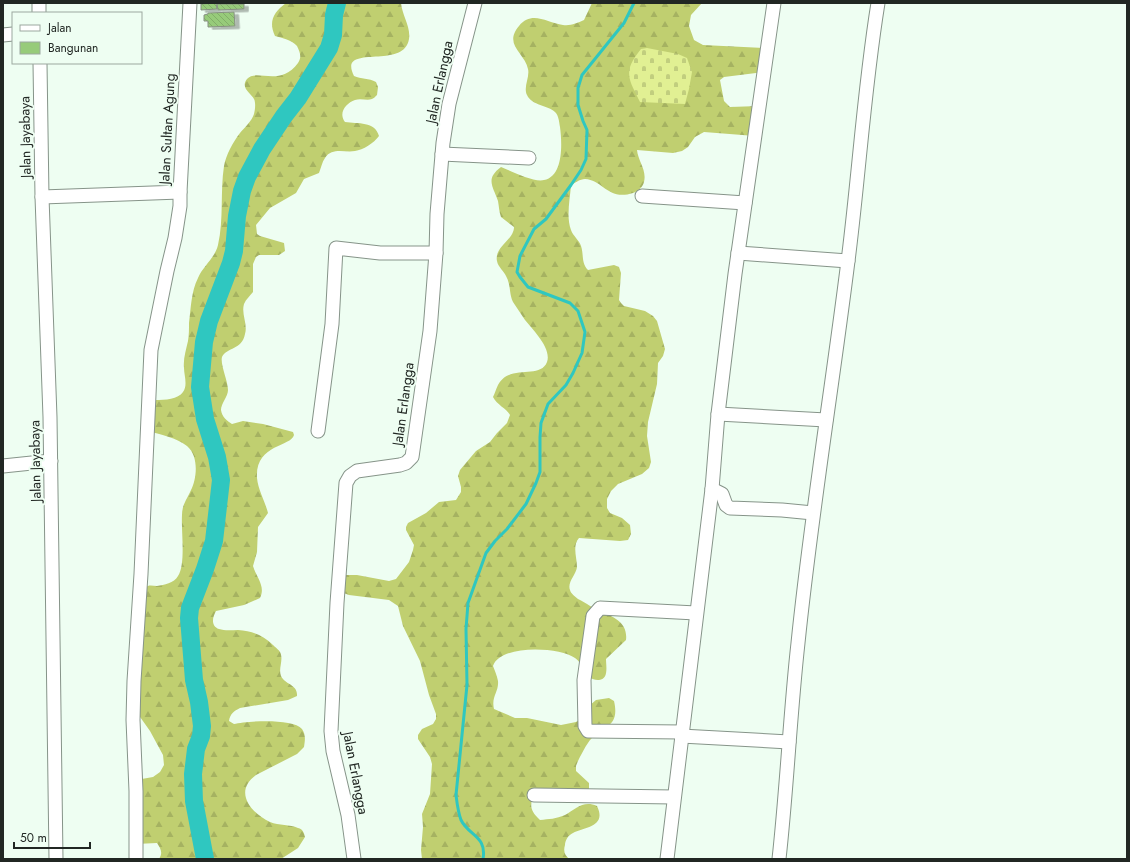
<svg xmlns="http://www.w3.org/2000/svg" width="1130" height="862" font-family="Jost,sans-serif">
<defs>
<pattern id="forest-firs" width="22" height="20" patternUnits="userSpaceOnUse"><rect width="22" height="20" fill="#c0cf70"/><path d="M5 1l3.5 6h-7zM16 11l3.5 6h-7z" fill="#a5b261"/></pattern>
<pattern id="cemetery-stones" width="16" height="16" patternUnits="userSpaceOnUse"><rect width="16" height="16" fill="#e1f093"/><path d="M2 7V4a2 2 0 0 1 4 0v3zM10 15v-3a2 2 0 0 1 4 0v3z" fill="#c1ce7e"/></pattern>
<pattern id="building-back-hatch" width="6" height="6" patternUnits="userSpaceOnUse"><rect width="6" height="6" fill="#97cb7a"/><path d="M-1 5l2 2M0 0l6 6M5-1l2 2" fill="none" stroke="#82ae69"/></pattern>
<filter id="shadow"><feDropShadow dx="4.5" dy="2.5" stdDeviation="0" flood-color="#0004"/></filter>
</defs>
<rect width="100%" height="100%" fill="#eefef2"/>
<g fill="url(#forest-firs)">
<path d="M286,3H401C402,15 411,27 409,39C404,71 337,42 354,76C361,79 369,78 376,82L378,87L377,95C375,97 374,98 372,99C367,101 361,98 355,100C346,103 338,113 345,122C358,124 375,121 379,136C374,143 363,150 355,151C345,153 332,147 325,158C322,162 321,168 319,173L304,179L296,193L270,208L256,225L257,234L260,236L284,243L285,251L279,255H259L256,257L253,264V292C250,296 246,299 244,304C241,314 248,324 245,334C242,350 227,347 222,357C220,364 228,381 228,390C228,397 221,403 221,410C222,417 227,421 232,424L243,421L263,424L293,432L294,435C291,447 255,444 257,478C258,490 265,501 268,513L258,527L257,552L253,566C256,577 266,586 260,598L244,605L216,611C212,618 211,626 219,629C225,631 232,630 238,630C252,631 263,635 273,645C275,647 279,650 280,652C284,660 278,668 281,676C285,685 298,684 297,696L288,700L240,708C234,711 230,714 229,721L234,724C247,721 293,718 302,729C306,735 305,740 304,747L297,754L256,775C233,792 251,813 270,822C279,826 290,824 298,828C303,829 304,833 305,837L298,848L281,859H159C163,853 161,849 157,843L136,844V780L153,777L160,772L164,765L163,755L150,731L133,707L140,591C142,589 145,587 148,586C150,585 154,586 157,586C164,585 174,583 178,576C186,564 181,531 182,515C182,505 187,499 191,490C197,478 199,456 187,446C177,438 160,434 147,431L149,400C159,400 177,401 183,392C188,385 184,375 184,368C183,359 186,350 188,341C189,335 189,329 189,323C191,308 191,292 198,278C203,266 215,258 218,245C224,219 220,192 224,166C226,155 233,142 240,133C244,128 252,121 254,114C255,110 256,103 254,99C251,93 240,88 247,79C256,68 280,88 298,63C302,57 300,52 297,46C292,40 282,38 275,36C268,21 274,12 286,3Z"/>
<path d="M592,3H702L691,15L689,26L694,40L703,45L766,48L764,72L724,77L720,80L724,101L730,107L759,106L755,136L704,132L695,137L688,147L682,151L673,153L637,150C638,161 647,170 644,182C643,187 638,191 633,193C608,201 603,180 585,179C580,179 575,183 571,185C570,199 566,217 571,230C573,236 579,240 581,246C584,255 581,263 588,270L614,265L619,267L621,273L619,300L621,303L624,306L645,311L653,316L657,321L665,349L663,356L658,363L657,384L648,422L647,436L651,462L649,468L642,474L618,484L611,491L607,499V508L610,513L622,518L630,525L631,534L628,540L620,541L579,538C572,546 577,557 577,567C576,575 567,582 570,590C571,594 575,596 578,599C586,603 594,609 603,612C615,618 628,623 626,640L606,659C606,666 609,679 599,680C585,681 584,664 575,658C560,647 500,644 493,666C495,671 497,676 498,681C499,692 491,696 494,709L515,718H527L561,725L576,722L582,718L589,706L596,700L609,698L614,701C620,727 604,725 591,739C587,743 578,760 576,766V771L589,783V789L534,793C530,805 529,810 540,820C549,819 556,819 565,815C576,809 583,800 597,806C607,827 585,827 573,833C568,835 565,841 565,845C563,852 565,855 569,859H422L421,850L423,827L422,814L430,794L432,764L430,757L418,739V735L422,729L433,724L436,719V714L429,695L420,661L403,626L398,606L389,600L349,595L338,591L339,575H357L389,581L396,579L409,562L413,550L414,545L406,530V527L408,523L426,513L439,502L456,500L461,492V487L458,476L460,470L476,451L490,442L497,433L507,423L510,415C506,408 497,405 493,397C495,393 496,389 498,385C510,363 540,380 547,362C552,348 532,329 525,320C521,314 517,308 513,302C509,294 511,285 506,276C504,271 498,267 497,261C494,247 514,240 514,227L501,217C499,212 499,206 498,201C493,186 485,179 501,167C511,171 535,183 544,180C564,176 562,142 560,127C559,122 559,116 555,112C548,105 532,106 527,95C523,87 530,77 528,69C525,53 503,45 519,26C532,10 547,23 563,25C571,26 577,23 584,20Z"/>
</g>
<path fill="url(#cemetery-stones)" d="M647,48L678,54L687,58L692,72L689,89L685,104L640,102C629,79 622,72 641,49Z"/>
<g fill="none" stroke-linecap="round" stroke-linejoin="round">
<path stroke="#2fc7c0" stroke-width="3" d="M483,859C487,836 469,836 461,820C458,812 457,803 456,795L467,685L466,629L468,603L486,553L495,541L507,529L526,504L536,483L540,472V437L541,423L548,404L566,385L573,373L582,353L585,332L578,311L570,303L528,287L520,277L517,272L520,256L534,229L546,219L571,185L581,170L586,159L587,130L583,121L578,105V88L582,75L624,23L634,3"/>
<path stroke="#2fc7c0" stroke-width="18" d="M205,859L194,801L193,774L196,749L201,736L202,726L199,702L194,680L189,618L190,608L205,569L214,541L221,480L217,457L205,419L200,387L204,342L209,321L231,263L234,251L237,216L242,191L247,177L262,149L284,116L298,98L329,48L333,35L334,15L337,3"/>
</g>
<g fill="url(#building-back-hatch)" stroke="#879082" filter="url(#shadow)">
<path d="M216,3L217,9L201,10V4Z"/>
<path d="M217,4H244V9L218,10Z"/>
<path d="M234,12L235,26L208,27V21H204V15L208,14V13Z"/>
</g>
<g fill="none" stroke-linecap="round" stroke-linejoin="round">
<defs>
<g id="minor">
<path d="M39,3V13"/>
<path d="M3,35L13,34"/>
<path d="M40,63L42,197L50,417L56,859"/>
<path d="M442,154L529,158"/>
<path d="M642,196L745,203"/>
<path d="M42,197L180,192L190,3"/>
<path d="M738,253L848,261"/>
<path d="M718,414L826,420"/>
<path d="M318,431L332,324L336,248L380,253H436"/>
<path d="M3,466L51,461"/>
<path d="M712,489L722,494L726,505L730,508L782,510L813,513"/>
<path d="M682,732L588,731L585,726L584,680L593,616L600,608L696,613"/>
<path d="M681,736L789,742"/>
<path d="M534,795L674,797"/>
<path d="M136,859V791L133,720L134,681L141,574L151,350L167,271L175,238L180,206V192"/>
<path d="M354,859L348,815L333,751L331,731L337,603L346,483L350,476L357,471L400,465L406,463L412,457L430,331L436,253L437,214L443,143L449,104L475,3"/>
<path d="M667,859L712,489L718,414L735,274L774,3"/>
<path d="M779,859C787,787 790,715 798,643C811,515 832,389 848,261C859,175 864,89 878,3"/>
</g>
</defs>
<use href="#minor" stroke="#869489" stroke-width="15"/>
<use href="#minor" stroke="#fff" stroke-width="13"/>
</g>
<g text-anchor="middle" stroke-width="4" stroke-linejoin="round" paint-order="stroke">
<g font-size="14" fill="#212723" stroke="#eefef2">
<text transform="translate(439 82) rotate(-78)" y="5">Jalan Erlangga</text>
<text transform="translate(167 129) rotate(-87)" y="5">Jalan Sultan Agung</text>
<text transform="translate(25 137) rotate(-91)" y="5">Jalan Jayabaya</text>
<text transform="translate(403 404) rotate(-82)" y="5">Jalan Erlangga</text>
<text transform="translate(35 461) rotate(-91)" y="5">Jalan Jayabaya</text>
<text transform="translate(356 773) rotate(79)" y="5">Jalan Erlangga</text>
</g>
</g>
<rect width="1130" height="862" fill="none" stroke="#212723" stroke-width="8"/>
<rect x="12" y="12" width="130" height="52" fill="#eefef2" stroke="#9ca89f"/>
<rect x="20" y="25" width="20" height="6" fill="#ffffff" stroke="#9ca89f"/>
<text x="48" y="32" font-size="12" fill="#212723">Jalan</text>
<rect x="20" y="42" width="20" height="12" fill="#97cb7a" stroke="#9ca89f"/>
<text x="48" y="52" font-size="12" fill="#212723">Bangunan</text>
<path d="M14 842v6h76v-6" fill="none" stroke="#212723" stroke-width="2"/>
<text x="20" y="842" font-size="12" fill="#212723" stroke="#eefef2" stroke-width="3" paint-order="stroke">50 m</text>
</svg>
